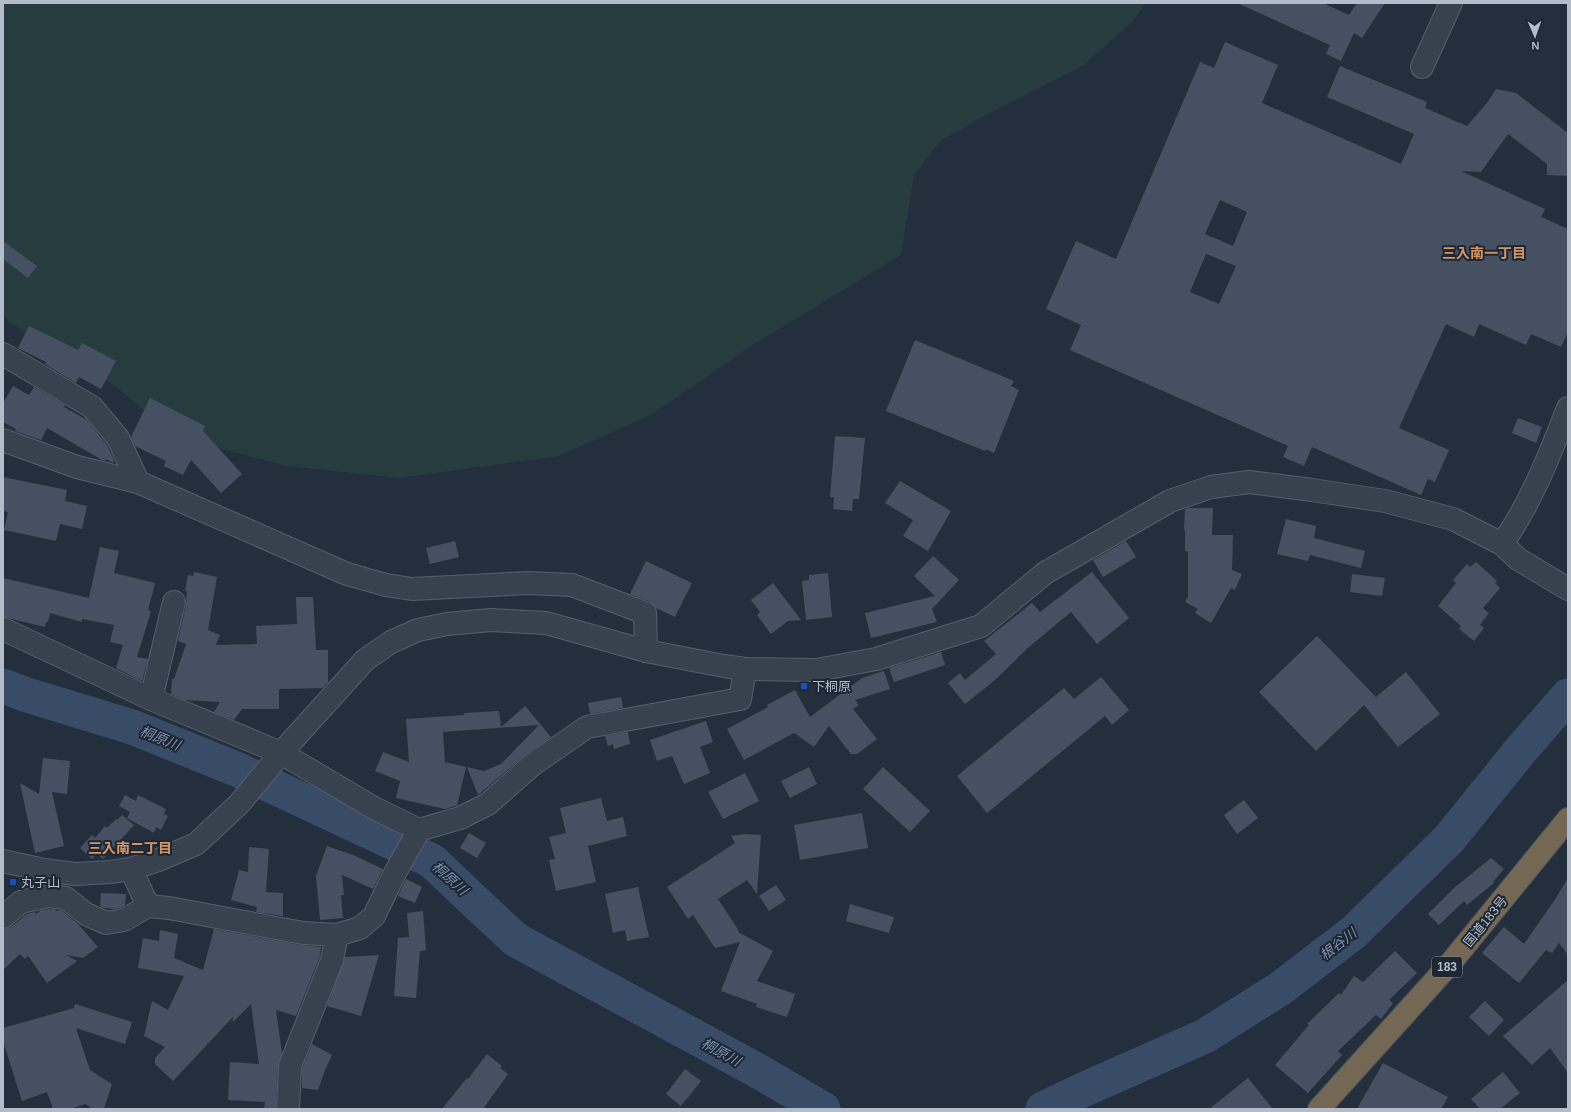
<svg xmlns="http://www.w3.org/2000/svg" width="1571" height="1112" font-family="Helvetica,'Noto Sans JP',sans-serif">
<rect width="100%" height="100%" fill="#242f3e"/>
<path fill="#263c3f" d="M3,3H1146L1133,21L1084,65L986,115L940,141L914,175L901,255L754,344L651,415L559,456L399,478L286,466L177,437L96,371L10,323L3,314Z"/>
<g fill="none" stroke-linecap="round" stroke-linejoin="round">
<g stroke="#394c67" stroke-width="35">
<path d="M3,686L24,694L132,727L236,769L432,861L472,899L516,940L760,1072L823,1109"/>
<path d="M1043,1109L1085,1089L1205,1036L1281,988L1354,932L1449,839L1520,751L1568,696"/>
</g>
</g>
<g fill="#455162" fill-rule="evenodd">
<path d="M1237,3H1323L1349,15L1357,3H1385L1362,38L1354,33L1341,61L1326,54L1330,45Z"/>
<path d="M1225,42L1278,65L1262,103L1401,164L1414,134L1327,97L1340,66L1427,102L1425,108L1467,126L1487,103L1496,89L1516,93L1568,133V176L1547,175V164L1508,134L1481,172L1461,171L1545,209L1541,217L1568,229V332L1561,347L1531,334L1526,345L1479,324L1474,337L1446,324L1399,428L1449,450L1435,482L1428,479L1421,495L1312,447L1304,466L1283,457L1288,446L1070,350L1081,325L1046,309L1076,241L1116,259L1200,62L1214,68ZM1220,200L1247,212L1233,246L1205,234ZM1206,254L1236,266L1219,304L1190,292Z"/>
<path d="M3,241L37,266L28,278L3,259Z"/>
<path d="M29,326L78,350L82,343L116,361L101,389L79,377L76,383L45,364L46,362L18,348Z"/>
<path d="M915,340L1014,381L1011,386L1019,390L994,453L986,449L985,451L886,411Z"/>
<path d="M13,386L29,395L34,387L65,405L64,407L87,420L107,445L114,460L113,463L106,459L105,461L102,460L47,428L41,440L15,431L16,429L3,422V403Z"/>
<path d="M150,398L205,426L203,431L242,474L221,493L191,460L183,475L164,466L166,461L135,446L131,437Z"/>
<path d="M1518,418L1542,427L1536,443L1512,433Z"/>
<path d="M835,436L865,438L859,499H853L852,511L833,509L834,497H830Z"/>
<path d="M3,477L67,490L65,501L87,506L82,529L60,524L56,541L4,530L8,512L3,511Z"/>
<path d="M900,481L951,511L928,551L903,536L913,520L885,503Z"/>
<path d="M1188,508H1213L1212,535H1233L1232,570L1242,574L1235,590L1231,588L1211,623L1195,613L1198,609L1185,602L1188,597V552L1185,551V530H1184L1185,509Z"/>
<path d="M1286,519L1316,526L1314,538L1365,551L1361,568L1310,555L1308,561L1277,554Z"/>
<path d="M455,541L459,557L430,564L426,548Z"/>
<path d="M1126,541L1136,557L1103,577L1093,560Z"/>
<path d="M100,547L119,551L114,573L155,583L148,610L151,611L137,657L148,659L142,681L116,668L123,645L110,642L114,625L82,619V622L50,613L48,622H46L45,627L3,617V578L89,598Z"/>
<path d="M933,556L959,580L932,609L937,622L871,638L865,613L935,596L914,576Z"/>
<path d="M646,561L692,583L675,617L656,608L649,601L630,594Z"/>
<path d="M1476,562L1497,581L1495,583L1500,588L1483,608L1489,613L1480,625L1484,628L1474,641L1459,629L1461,626L1438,606L1456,583L1453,580L1467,564L1470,567Z"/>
<path d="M194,572L217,577L208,630L220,635L216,645L257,644L256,626L297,624L296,597H313L316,650H328V682L323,688L279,689V709H242L234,720L214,712L220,702L185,700L171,694L172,679H174L186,644L178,641L186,605L187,591H185L188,575L193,576Z"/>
<path d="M1092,572L1129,618L1097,644L1071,612L1029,647L995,680L965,704L948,683L960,673L965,680L996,654L984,641L1032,603L1040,612Z"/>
<path d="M828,573L832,617L806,620L802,581L809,580V575Z"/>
<path d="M1352,574L1385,578L1382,596L1350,592Z"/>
<path d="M773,583L801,620L788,621L771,634L757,615L760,612L751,600Z"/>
<path d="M1317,636L1376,697L1406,672L1440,714L1398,747L1364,705L1316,751L1259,692Z"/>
<path d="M941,652L945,665L894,682L889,668Z"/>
<path d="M884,671L890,689L855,700L859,705L853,709L877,739L857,754H851L829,726L814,747L794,733L744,760L727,729L768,707L767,705L795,690L810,717L862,678Z"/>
<path d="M1101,677L1129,710L1112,725L1105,716L987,813L957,776L1064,688L1074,699Z"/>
<path d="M621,697L623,708L590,714L588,703Z"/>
<path d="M525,706L551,737L524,756L478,795L467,767L484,771L501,764L539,725L443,732L445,762L466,767L457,806H455L445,809L396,798L400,781L375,771L383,752L409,762L406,719L464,715V713L499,711L501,727Z"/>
<path d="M706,721L713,742L700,747L710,773L684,784L672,756L657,761L650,740Z"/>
<path d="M628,732L630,744L614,749L613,744L608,746L605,736Z"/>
<path d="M43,758L70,761L67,794L52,792L64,846L35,853L20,783L39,794Z"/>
<path d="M809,767L817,784L790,798L781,781Z"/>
<path d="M883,767L930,811L910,832L863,789Z"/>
<path d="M745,773L759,801L723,819L708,792Z"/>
<path d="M125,795L136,801L138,795L166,809L164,814L168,816L161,830L156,827L154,833L127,818L130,812L119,806Z"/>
<path d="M601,798L607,821L623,817L627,836L588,846L596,882L556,891L549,860L555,859L549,837L566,833L560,808Z"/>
<path d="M1244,800L1258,818L1237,834L1224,815Z"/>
<path d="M862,813L868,848L800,860L794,825Z"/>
<path d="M122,815L134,825L103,859L97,854L92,859L80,848L92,835L95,838L105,826L107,828L116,819L117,820Z"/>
<path d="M469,833L486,843L477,858L460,848Z"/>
<path d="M745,834L761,835L757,894L747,880L718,899L739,931L738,932L773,951L757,981L795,994L787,1017L756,1007L757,1004L721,991L740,942L715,948L693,915L688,919L667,887L735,843L731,836Z"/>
<path d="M327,846L353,855L383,869L373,889L342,875L344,895H341L343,918L320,920L316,876Z"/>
<path d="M249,847L269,849L266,892L283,893V916L256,912L257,907L231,900L239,870L248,872Z"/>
<path d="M1491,858L1504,869L1493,882L1494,883L1467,905L1464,901L1439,925L1428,914L1454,888Z"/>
<path d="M1568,878V955L1559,943L1552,953L1546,950L1519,983L1482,953L1504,927L1524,944L1554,901Z"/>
<path d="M406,879L422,887L415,903L398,896Z"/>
<path d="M776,885L786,900L769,911L759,896Z"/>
<path d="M638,887L649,937L627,941L625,930L613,933L605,894Z"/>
<path d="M101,893L126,894L125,905L120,908L114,909L104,908L100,906Z"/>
<path d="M850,904L894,917L889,933L846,921Z"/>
<path d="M49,909H55L56,911L61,910L78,924L98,947L83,958L66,955L77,961L47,983L28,956L25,959L20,954L3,970V929L11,927L27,914L34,912L36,914L41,910Z"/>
<path d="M423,911L426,950L420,951L416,998L394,996L398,938L409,937L407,913Z"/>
<path d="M214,929L301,945L321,947L320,956L296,1016L276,1010L282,1053L278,1065L276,1109H264L265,1102L228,1100L230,1062L259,1064L251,1004L233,1022V1017L173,1081L155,1064V1058L165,1047L144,1036L152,1001L168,1010L184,976L138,968L143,938L159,941L160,930L178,934L174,958L203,970Z"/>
<path d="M1395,951L1417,973L1389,1000L1393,1003L1381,1019L1376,1015L1338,1051L1342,1055L1308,1093L1275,1065L1309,1025L1307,1024L1339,993L1341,995L1354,976L1363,982Z"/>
<path d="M379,955L361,1016L327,1006L345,957Z"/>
<path d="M1568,980V1073L1550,1048L1532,1065L1503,1036Z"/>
<path d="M1485,1001L1504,1020L1489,1036L1469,1017Z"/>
<path d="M75,1004L132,1022L125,1044L76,1028L90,1070L112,1084L104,1109H93L85,1104L70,1109H53L47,1092L22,1101L3,1041V1028L74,1008Z"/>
<path d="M312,1044L332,1055L325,1070L318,1090L302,1088V1069Z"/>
<path d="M487,1054L502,1066L500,1068L508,1074L483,1109H442L467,1078L468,1079Z"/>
<path d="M1383,1063L1448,1097L1441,1109H1357Z"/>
<path d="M685,1069L701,1081L681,1106L666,1094Z"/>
<path d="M1503,1072L1520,1093L1500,1109H1480L1471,1099Z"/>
<path d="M1248,1078L1273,1109H1209Z"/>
</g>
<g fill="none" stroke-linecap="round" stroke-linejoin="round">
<defs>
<g id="minor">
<path d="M1422,67L1451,3"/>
<path d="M3,354L92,407L118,438L138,482"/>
<path d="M3,440L77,467L138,482L347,574L386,585L412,589L528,583L572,585L645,613L646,651"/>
<path d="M1502,544C1531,503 1550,454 1568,408"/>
<path d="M3,629L151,699L281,753L374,808L419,830"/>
<path d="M151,699L174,602"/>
<path d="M3,861L44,870L75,874L110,872L131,869L161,859L196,844L239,804L281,753L365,660L391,642L418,630L447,624L491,620L546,623L646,651L724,666L745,669L817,670L876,659L981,626L1045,573L1170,501L1211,487L1249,482L1312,490L1385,501L1453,519L1502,544L1518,559L1568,589"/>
<path d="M131,869L148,906"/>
<path d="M3,917L21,902L48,896L66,898L86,914L106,923L124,920L148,906L169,908L303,933L337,935L360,928L374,916L395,873L419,830L460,818L488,804L532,765L587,727L740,699L745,669"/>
<path d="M288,1109L290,1066L332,960L337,935"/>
</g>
<path id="highway" d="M1319,1109L1449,965L1568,819"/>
</defs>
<use href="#minor" stroke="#565f6c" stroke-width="24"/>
<use href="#highway" stroke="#434c59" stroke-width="24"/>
<use href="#minor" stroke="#38414e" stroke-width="22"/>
<use href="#highway" stroke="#746855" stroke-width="22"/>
</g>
<g fill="#1a4fb4" stroke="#1d2633" stroke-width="1.5">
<rect x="800" y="682" width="8" height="8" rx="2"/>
<rect x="9" y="878" width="8" height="8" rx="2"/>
</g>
<g text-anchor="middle" stroke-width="4" stroke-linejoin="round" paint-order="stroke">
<rect fill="#1d2633" stroke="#878f9c" stroke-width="1" x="1432" y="957" width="30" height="20" rx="3"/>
<g font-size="12" font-weight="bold" fill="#b4bcc9">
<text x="1447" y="971">183</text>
</g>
<g font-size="13" fill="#b4bcc9" stroke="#1d2633" text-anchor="start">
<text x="812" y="691">下桐原</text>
<text x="21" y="887">丸子山</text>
</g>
<g font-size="13" fill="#b4bcc9" stroke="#1d2633">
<text transform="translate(1485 921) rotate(-51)" y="5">国道183号</text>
</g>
<g font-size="14" font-weight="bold" fill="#d59563" stroke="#1d2633">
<text x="1484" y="258">三入南一丁目</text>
<text x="130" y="853">三入南二丁目</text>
</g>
<g font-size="14" font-style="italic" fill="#7c92b1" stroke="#1d2633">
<text transform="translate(160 738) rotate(22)" y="5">桐原川</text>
<text transform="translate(450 878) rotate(42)" y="5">桐原川</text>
<text transform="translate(1338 944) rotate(-38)" y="5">根谷川</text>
<text transform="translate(721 1052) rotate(29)" y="5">桐原川</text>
</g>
</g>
<rect width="1571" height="1112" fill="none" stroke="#b4bcc9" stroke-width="8"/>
<g transform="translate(1535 36) rotate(178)" stroke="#1d2633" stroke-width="3" paint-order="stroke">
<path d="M0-3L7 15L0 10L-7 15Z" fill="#b4bcc9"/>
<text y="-6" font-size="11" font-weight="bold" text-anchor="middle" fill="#b4bcc9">N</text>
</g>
</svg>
